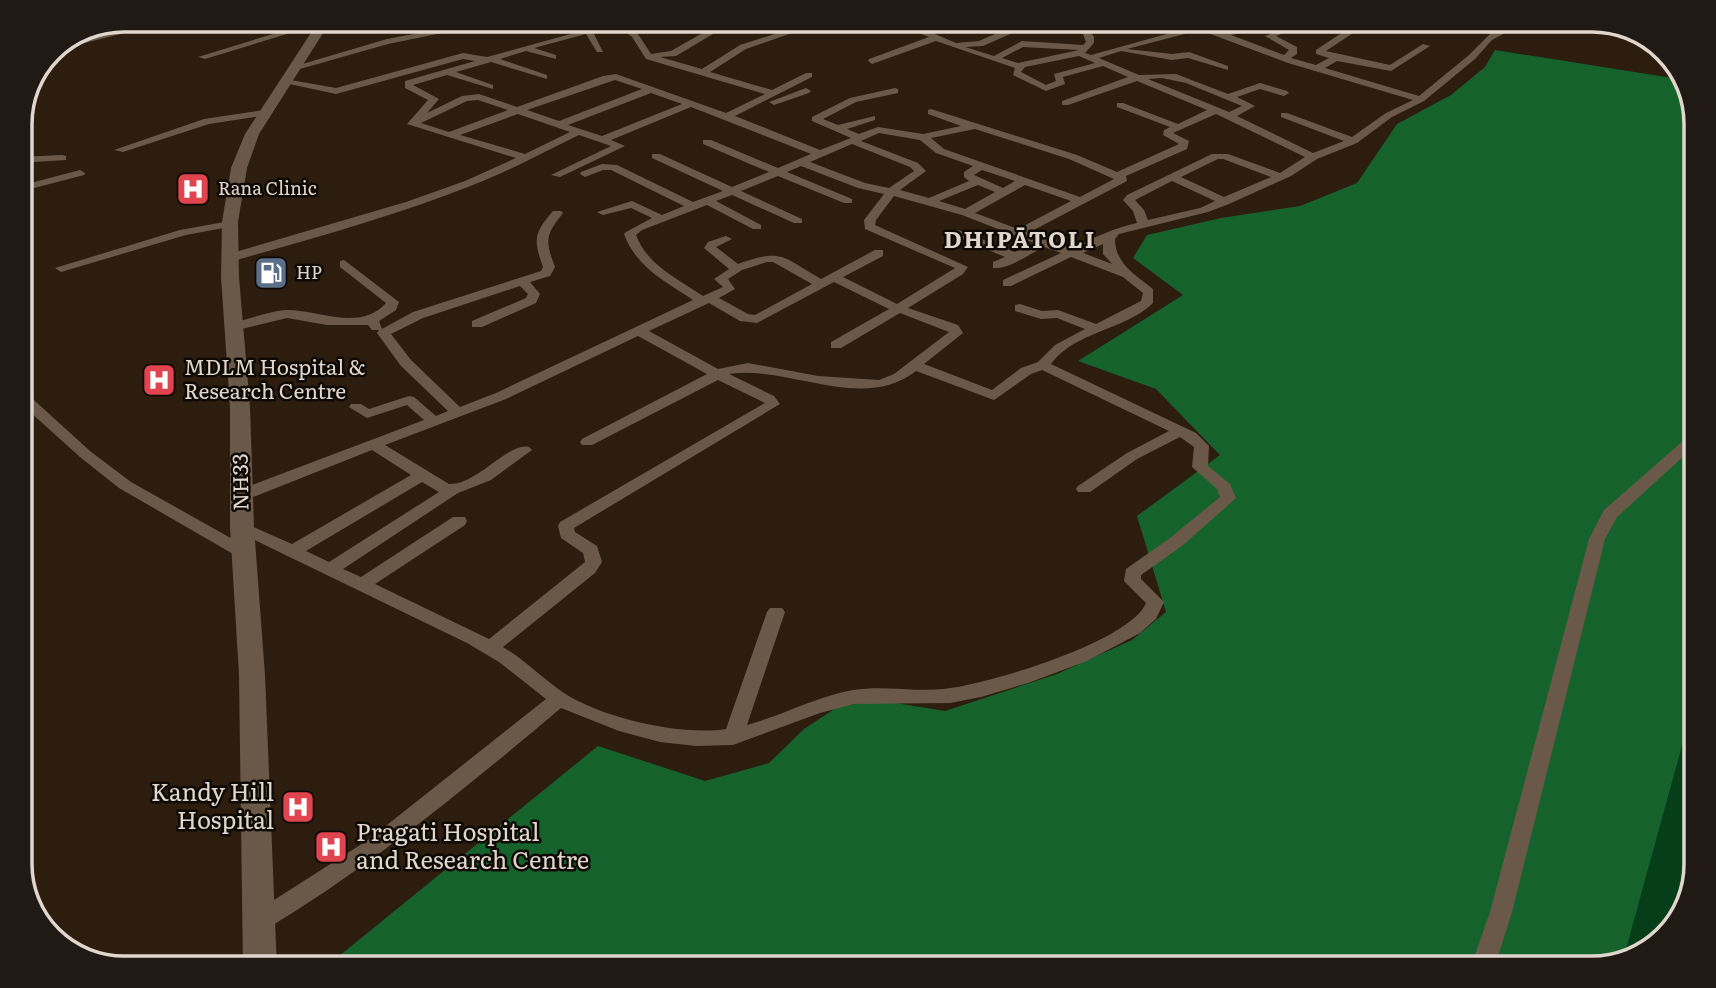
<svg xmlns="http://www.w3.org/2000/svg" width="1716" height="988" font-family="Literata,serif">
<rect width="100%" height="100%" fill="#2c1d0f"/>
<path fill="#053e18" d="M1697,486V864L1683,916L1645,955L1592,969H1542L1684,491Z"/>
<path fill="#16622d" d="M1495,50L1685,80L1697,118V691L1623,960L1592,969H323L598,746L705,781L769,763L804,729L839,706L883,701L945,711L1057,674L1132,640L1166,612L1137,516L1220,455L1156,389L1078,361L1183,295L1133,258L1147,235L1221,218L1300,206L1357,183L1397,124L1451,95L1485,67Z"/>
<g fill="none" stroke-linecap="round" stroke-linejoin="round">
<g fill="#6a5949" fill-rule="evenodd">
<path d="M165,19H180L49,52L64,44Z"/>
<path d="M191,19H203L228,30L221,32Z"/>
<path d="M322,19H336L205,59L198,57Z"/>
<path d="M493,19L501,21L388,44L293,71L289,68L387,39Z"/>
<path d="M625,19H640L626,24L631,27L673,20V24L636,31L651,54L671,51L706,31L697,19H706L714,28L713,34L676,56L660,57L702,69L740,45L806,24V28L746,49L710,72L772,90L806,73H812V77L735,116L820,150L851,138L812,121V117L850,98L895,88L898,89V93L856,102L823,119L838,125L875,116V120L847,129L859,134L878,127L923,134L961,126L928,114V110L931,109L1077,155L1117,172L1179,144L1163,135L1164,130L1170,127L1117,107V103H1123L1178,124L1207,110L1137,81L1068,105H1062V101L1128,77L1103,66L1063,77L1065,84L1046,91L1013,75L1015,68L936,41L872,64L868,61L869,59L929,37L891,22L852,32L848,30L882,19H900L956,43L979,41L1029,19H1044L1089,30L1094,37V43L1085,53L1091,55L1192,27L1175,19C1185,19 1194,24 1203,24C1214,24 1225,19 1237,19L1209,27L1222,32L1248,28V32L1231,35L1284,55L1289,50L1265,36L1287,28V32L1276,36L1297,47V54L1291,58L1316,65L1329,58L1316,54V50L1355,24L1375,26L1386,23L1390,25L1389,27L1376,31L1359,29L1326,51L1390,65L1423,44L1430,46L1391,71L1337,61L1325,68L1419,96L1469,55L1490,34L1444,19H1457L1496,31L1520,19H1531L1492,40L1475,59L1424,101L1392,117L1357,143L1317,159L1291,176L1229,204L1208,212L1119,234L1115,239C1115,263 1135,275 1153,289V303C1126,330 1075,331 1051,364L1196,433L1209,446L1208,466L1230,484L1236,498L1182,546L1141,575V579L1164,602L1156,619L1140,633L1087,661L1028,683L981,697L950,703L854,704L820,713L733,745L696,746L660,742L619,731L561,708C466,788 371,866 265,930L257,933L249,930L246,923L249,916L368,840L546,699L499,662L467,643L236,531L234,527L236,523L242,522L292,544L411,475L372,450L248,499H236L234,495L236,491L424,420L407,405L367,418L349,407L351,404H361L369,409L409,396L414,397L436,416L448,411L401,366L377,333L379,330H372L368,325H327L287,318L233,331L226,327L228,324C247,320 269,311 287,310C320,310 360,332 386,303L340,267V261L344,260L399,302L396,310L379,321L382,329L413,312L541,271L543,267C533,239 534,233 553,211H561L563,213C545,236 545,240 555,267L550,276L530,282L540,294L536,303L482,327H472V321L526,298L528,294L520,286L423,318L391,334L411,360L460,407L496,393L693,300C666,282 636,267 624,234L626,232L652,218L631,208L603,215L597,212L632,201L662,215L684,206L611,170H603L585,177L580,174L581,172L602,164L617,165L693,202L723,191L652,158V154H660L732,187L769,172L703,144V140H711L778,168L811,154L691,107L611,140L625,146L560,177L551,175L611,146L579,135C544,152 509,171 473,185C395,216 314,238 233,261H225V255L406,202L465,181L516,158L407,124L428,100L405,88V81L475,61L463,59L336,94L280,82L285,79L336,88L463,53L487,57ZM1037,22L1083,34L1086,42L1083,45L1022,41L994,56L965,47L983,46ZM618,26L632,37L646,59L765,94L726,113L616,74L603,76L517,107L479,94L462,96L427,113L439,99L413,85L447,75L493,89V85L456,72L491,62L547,79V75L500,59L526,51L556,59V55L534,48L586,34L597,52H603L593,32ZM1200,30L1288,63L1413,100L1386,113L1352,137L1287,113H1281V117L1344,141L1313,153L1237,116L1255,106L1237,97L1260,89L1284,96L1289,93L1287,91L1260,83L1228,94L1176,74L1139,75L1099,58L1121,51L1172,60L1188,58L1228,70V66L1189,52L1172,54L1127,49ZM1023,47L1079,50L1018,63L1002,58ZM1079,56L1095,63L1054,74L1056,81L1046,85L1021,72L1025,67ZM1162,78L1186,83L1242,106L1229,112L1148,79ZM615,80L642,89L559,121L527,110ZM651,93L682,104L602,136L568,125ZM478,100L508,110L449,132L421,123L467,101ZM518,114L570,132L525,154L460,135ZM1216,114L1305,157L1280,173L1228,154H1212L1127,195L1123,200L1133,211L1137,223C1115,228 1093,237 1073,249L1028,233L1127,181L1126,176L1187,149L1189,141L1173,133ZM975,129L1069,159L1114,179L1080,197L944,149L931,138ZM879,133L920,140L936,153L973,166L964,172V177L969,181L929,198L900,190L926,171L918,163L861,141ZM852,144L910,167L914,171L889,188L865,183L810,162ZM1218,159H1223L1271,177L1224,197L1181,177ZM801,166L858,188L884,194L864,220L865,229L955,268L897,304L843,277L883,256V250H875L821,279C782,257 783,248 738,264L716,247L732,239L726,236L708,242L704,248L729,269L714,279L723,287L703,296C678,279 647,265 636,235L642,230L707,205L753,229H761V225L716,201L732,195L794,223H802V219L741,191L778,176L844,203H852V199L787,172ZM982,170L1015,181L1003,188L974,175ZM1172,181L1215,201L1200,208L1148,220L1144,210L1135,200ZM978,185L995,192L965,209L939,201ZM1025,185L1071,201L1018,229L975,213ZM894,196L962,215L1034,243L1015,252L958,230H950V234L1005,257L993,262V268C1010,269 1029,254 1044,247L1061,253L1003,280V286H1011L1071,257L1123,277L1143,293L1141,301L1096,324L1058,310L1042,311L1020,304L1015,305V311L1041,319L1057,318L1085,329L1055,345L1038,362L1021,368L992,390L924,364L963,333L958,325L908,308L963,274L968,267L875,225L876,220ZM1103,244V254L1112,264L1083,253ZM767,262H773L812,284L755,315L748,314L719,298L735,289L728,279L742,270ZM834,282L889,309L831,342V348H841L900,313L949,332L894,374L879,380L818,376L748,363L718,369L649,331L709,303L740,321L757,323ZM638,336L707,374L582,439L580,442L582,445H592L718,380L765,403L560,522L558,526L561,538L583,553L585,562L489,639L375,584L465,525L467,521L465,517H453L361,577L343,569L458,493L491,480L532,450L529,447C508,442 477,485 449,484L385,445L506,399ZM1042,370L1169,431L1127,453L1078,486L1076,489L1078,492H1090L1137,459L1180,437L1194,447L1192,467L1217,489L1220,497L1170,538L1126,569L1124,581L1146,603C1130,642 986,685 944,689C914,692 883,685 853,690C816,697 783,715 747,725L785,612L782,608H770L767,612L726,729C681,736 602,718 564,693C543,679 525,660 503,647L595,573L602,562L597,546L575,532L574,528L780,404L774,396L729,374C790,365 862,413 916,371L994,400L1031,374ZM422,482L439,492L329,562L306,551Z"/>
<path d="M816,19H826L839,28L832,30Z"/>
<path d="M806,88L811,91L809,93L774,105L769,102Z"/>
<path d="M264,110L269,113L267,115L209,124L123,152L114,150L204,119Z"/>
<path d="M62,155L66,156V160L19,163V157Z"/>
<path d="M80,170L85,173L84,175L19,192V186Z"/>
<path d="M230,221L234,222V226L186,235L61,272L55,268L180,230Z"/>
<path d="M19,390L24,391L90,451L131,482L252,550L254,554L252,558H240L119,488L80,457L19,402Z"/>
<path d="M1697,432V444L1617,517L1605,539L1512,912L1494,969H1470L1490,912L1589,539L1604,510L1692,433Z"/>
</g>
<path fill="#6a5949" fill-rule="evenodd" d="M320,19H332L259,134L247,168L238,222L239,277L250,407L254,527L265,675L277,969H243L239,675L230,527V407L221,277L222,222L231,168L245,134Z"/>
</g>
<defs>
<symbol id="hospital-square" viewBox="-11 -11 22 22"><rect x="-9" y="-9" width="18" height="18" rx="4" fill="#e0444e" stroke="#0f0904"/><path d="M-5-5h3v3.5h4V-5h3V5h-3V1.5h-4V5h-3Z" fill="#fff"/></symbol>
<symbol id="fuel-square" viewBox="-11 -11 22 22"><rect x="-9" y="-9" width="18" height="18" rx="4" fill="#5c6f8a" stroke="#0f0904"/><path d="M-5.5-6h7V0h2V4h1.3V-2.5L3-4.5l.8-.8L6-3V5H2.5V1h-1V6h-7ZM-4.2-4.7v3.2H.2V-4.7Z" fill="#fff"/></symbol>
</defs>
<g fill-rule="evenodd">
<use href="#hospital-square" x="174" y="170" width="38" height="38"/>
<use href="#fuel-square" x="252" y="254" width="38" height="38"/>
<use href="#hospital-square" x="140" y="361" width="38" height="38"/>
<use href="#hospital-square" x="279" y="788" width="38" height="38"/>
<use href="#hospital-square" x="312" y="828" width="38" height="38"/>
</g>
<g text-anchor="middle" stroke-width="5" stroke-linejoin="round" paint-order="stroke">
<g font-size="18" fill="#e0d6cd" stroke="#0f0904" text-anchor="start">
<text x="218" y="195">Rana Clinic</text>
<text x="296" y="279">HP</text>
</g>
<g font-size="21" fill="#e0d6cd" stroke="#0f0904" text-anchor="start">
<text x="184" y="375">MDLM Hospital &amp;<tspan x="184" dy="24">Research Centre</tspan></text>
</g>
<g font-size="21" fill="#e0d6cd" stroke="#0f0904">
<text transform="translate(241 482) rotate(-91)" y="7">NH33</text>
</g>
<g font-size="23" font-weight="bold" letter-spacing="2" fill="#e0d6cd" stroke="#0f0904">
<text x="1020" y="248">DHIPĀTOLI</text>
</g>
<g font-size="24" fill="#e0d6cd" stroke="#0f0904" text-anchor="end">
<text x="274" y="801">Kandy Hill<tspan x="274" dy="28">Hospital</tspan></text>
<text x="356" y="841" text-anchor="start">Pragati Hospital<tspan x="356" dy="28">and Research Centre</tspan></text>
</g>
</g>
<path d="M0 0H1716V988H0ZM124 32H1592A92 92 0 0 1 1684 124V864A92 92 0 0 1 1592 956H124A92 92 0 0 1 32 864V124A92 92 0 0 1 124 32Z" fill="#201914" fill-rule="evenodd"/>
<path fill="none" stroke="#e0d6cd" stroke-width="3.5" d="M124 32H1592A92 92 0 0 1 1684 124V864A92 92 0 0 1 1592 956H124A92 92 0 0 1 32 864V124A92 92 0 0 1 124 32Z"/>
</svg>
